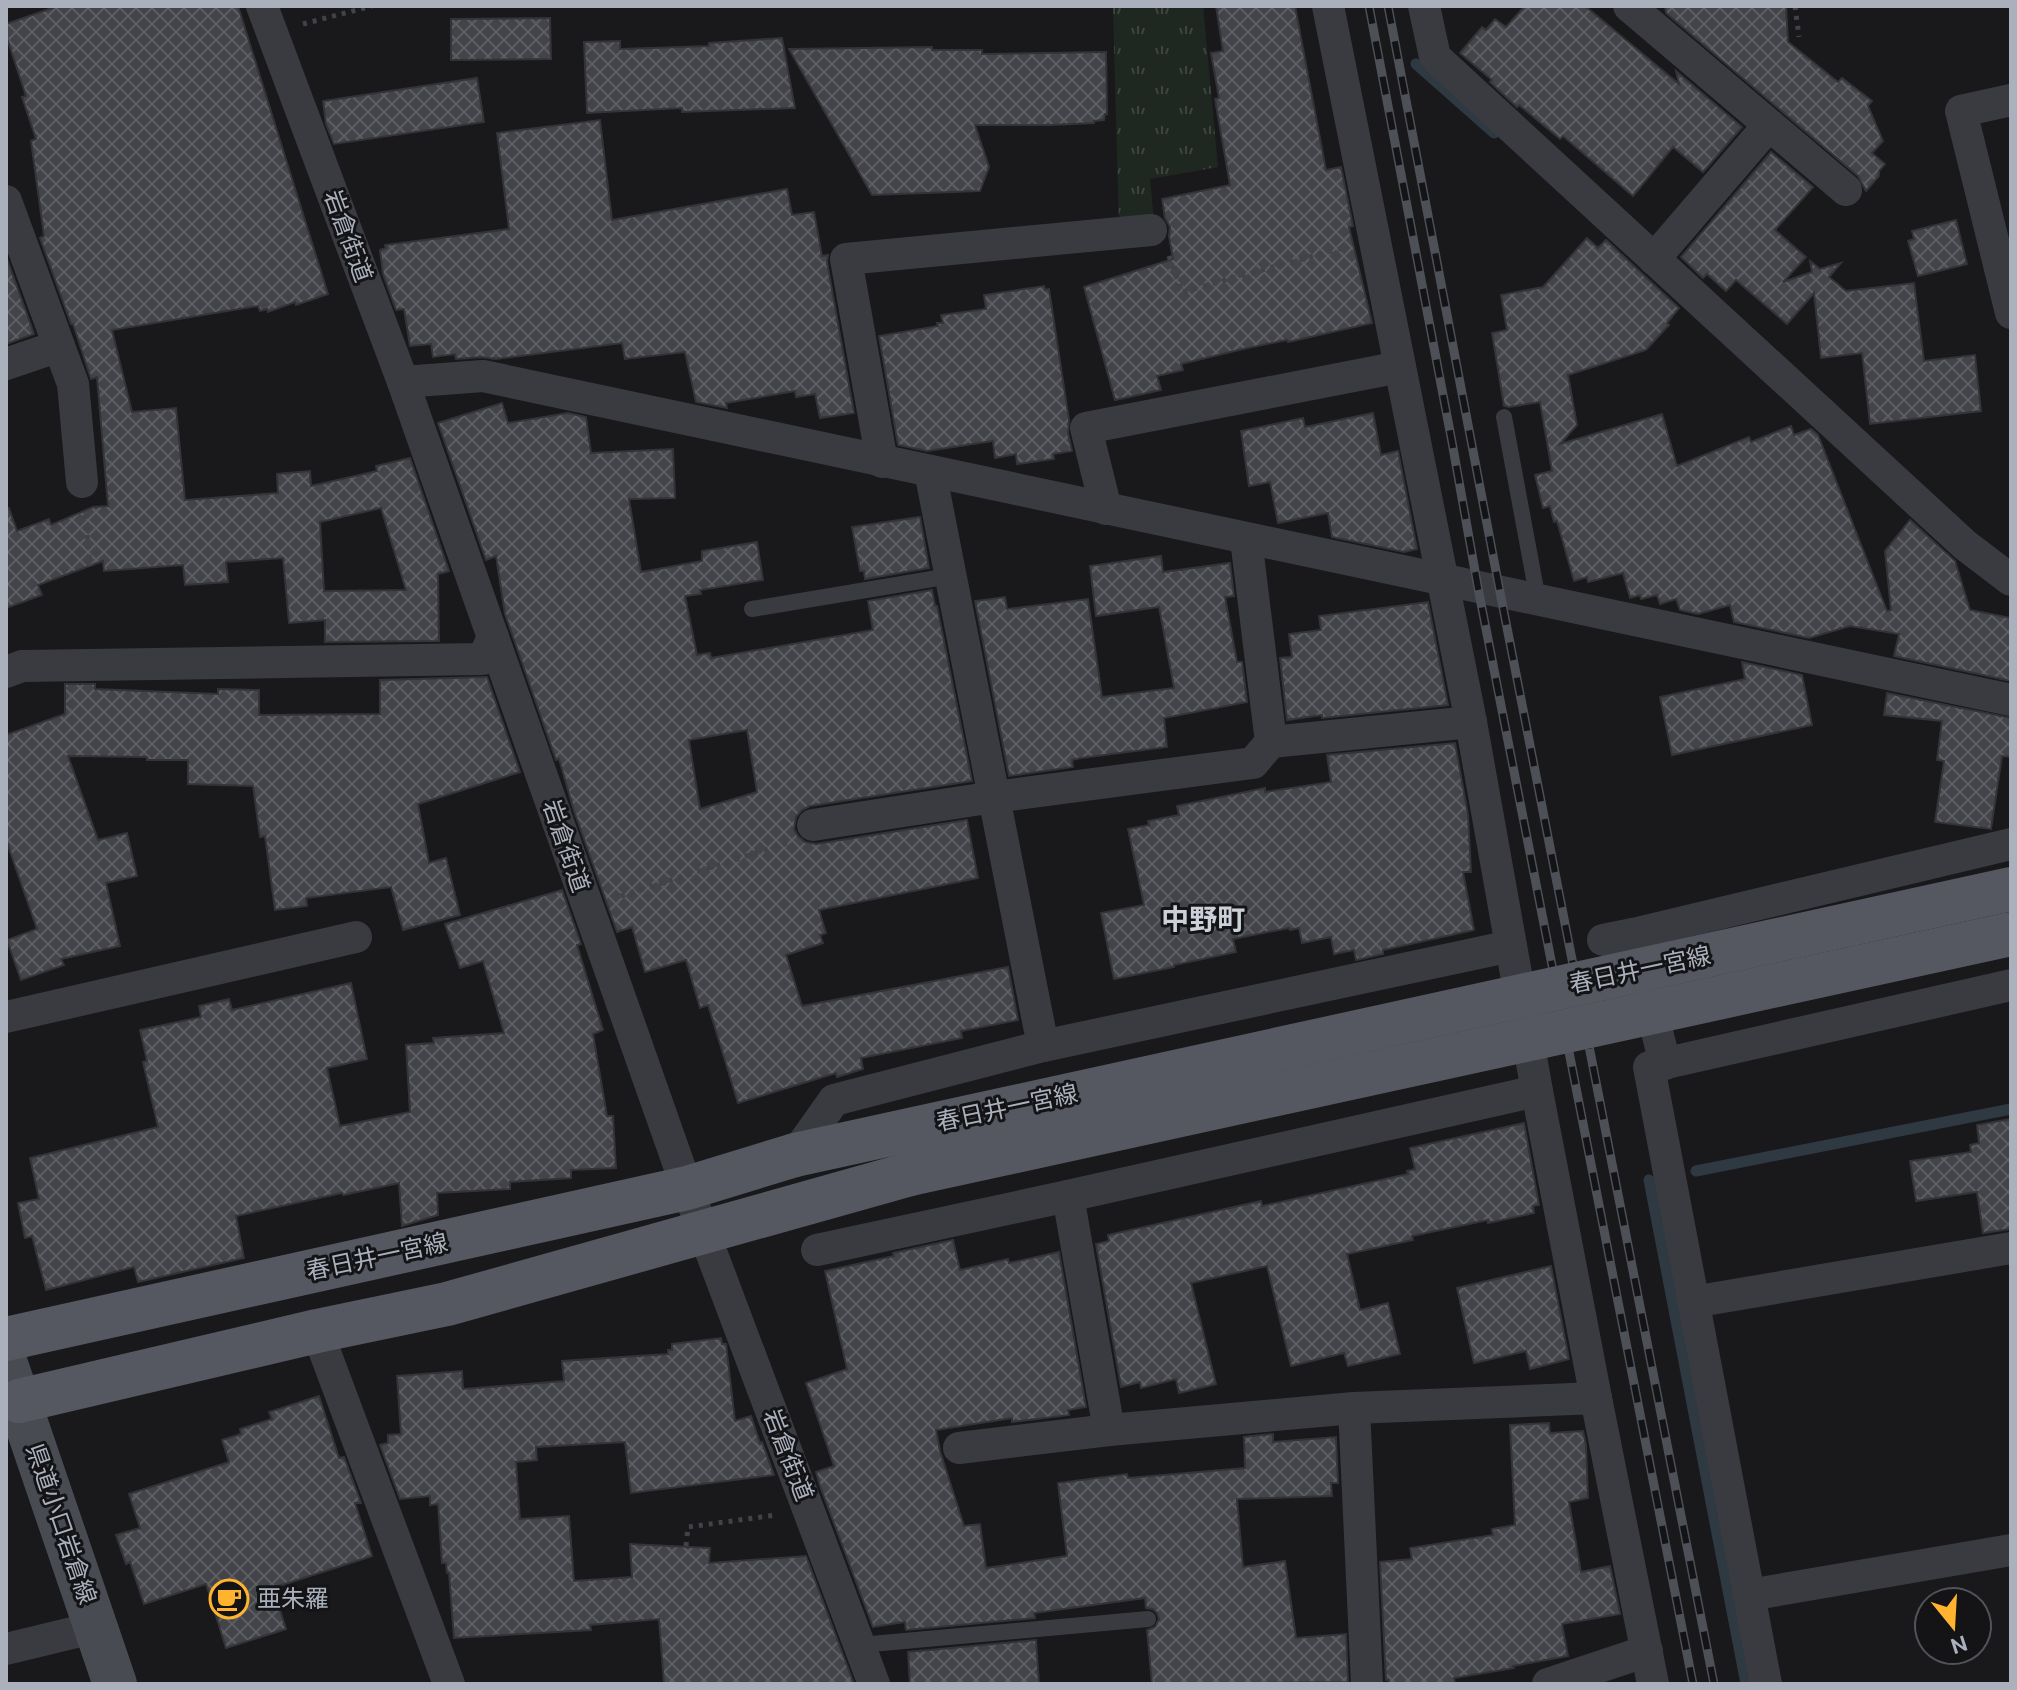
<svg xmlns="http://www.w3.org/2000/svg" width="2017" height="1690" font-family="Ubuntu,'Noto Sans JP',sans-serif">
<defs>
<pattern id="grass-tufts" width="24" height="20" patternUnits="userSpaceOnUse" patternTransform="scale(2)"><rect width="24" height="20" fill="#1f2820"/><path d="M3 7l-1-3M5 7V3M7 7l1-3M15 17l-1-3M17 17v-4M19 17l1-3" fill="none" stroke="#3d453e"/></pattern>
<pattern id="building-cross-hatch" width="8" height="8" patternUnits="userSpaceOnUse" patternTransform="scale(2)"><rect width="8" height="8" fill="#434449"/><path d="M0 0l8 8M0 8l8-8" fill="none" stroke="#5b5d61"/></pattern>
</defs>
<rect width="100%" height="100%" fill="#19191c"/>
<path fill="url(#grass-tufts)" d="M1113,6H1203L1218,167L1150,179L1154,222L1119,225Z"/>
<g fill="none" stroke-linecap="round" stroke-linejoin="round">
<g stroke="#2e3942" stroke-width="11">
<path d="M1416,64L1494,133"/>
<path d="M1696,1171L2011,1109"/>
<path d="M1649,1180L1746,1684"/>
</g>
</g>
<g fill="url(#building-cross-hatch)" stroke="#333338" stroke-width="2" fill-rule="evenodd">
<path d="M58,6H238L328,294L296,305L295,302L268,312L267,309L260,311L258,306L112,330L132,412L176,408L185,500L278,493L277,474L310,471L311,486L377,471L376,466L410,458L449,571L438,574L439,641L325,642V620L289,623L283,558L226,562L228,582L185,585L183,565L104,571L103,561L38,585L42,595L6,608V509L9,508L17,531L49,519L51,525L93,507L108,506L97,377L91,379L73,324H71L40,238L44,236L31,141L36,139L22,97L26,96L6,35V24ZM381,508L406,590L324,591L320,522Z"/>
<path d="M1216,6H1295L1326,170L1341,167L1353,226L1349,227L1372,323L1288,342L1287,340L1243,349L1181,364L1183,370L1157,376L1161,390L1115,400L1084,287L1173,259L1169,236L1170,227L1165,218L1162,199L1230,185L1215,99L1219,98L1211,53L1223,51Z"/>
<path d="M1525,6H1585L1679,84L1676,71L1742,127L1703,172L1673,147L1633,196L1563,136L1560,139L1519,105L1517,107L1490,82L1492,80L1460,53L1482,27L1486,30L1495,19L1506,27Z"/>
<path d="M1665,6H1786L1788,42L1838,82L1842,78L1872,101L1868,106L1883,141L1872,153L1885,164L1879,171V176L1866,191L1858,176L1666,13Z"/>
<path d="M550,18L551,59L451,60V19Z"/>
<path d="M782,38L795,108L682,112V108L587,113L584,42L620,41V49L709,46V43Z"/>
<path d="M932,47V50H982V54L1106,52L1107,114H1105L1104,120L1094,121V123L1051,125H975L989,167L980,191L872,195L789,49Z"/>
<path d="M477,78L484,122L334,144L326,124L323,101Z"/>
<path d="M600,120L612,220L787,189L792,215L814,212L822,256L828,255L827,262L854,413L820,418L815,394L796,397L795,391L726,403L727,408L696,402L685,352L625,359L622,343L496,359L482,357L456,359L455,354L433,357L431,344L410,346L404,309L396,310L383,274L380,250L386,248L385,245L509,229L497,133Z"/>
<path d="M1771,152L1813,187L1775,230L1806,257L1783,282L1812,272L1810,261L1820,269L1841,263L1829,277L1846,291L1914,283L1924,361L1975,355L1981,411L1870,424L1862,353L1821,358L1814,293L1787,324L1736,280L1726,291L1707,274L1703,278L1681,257Z"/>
<path d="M1956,220L1967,264L1918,276L1908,241L1914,239L1912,231Z"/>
<path d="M1587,238L1598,248L1606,240L1679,308L1667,323L1669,325L1646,350L1568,375L1577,425L1560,444L1662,414L1677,466L1749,437L1751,442L1791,426L1794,435L1811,429L1818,435L1887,611L1891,610L1885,551L1910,520L1955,561L1970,610L2011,618V681L1894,656L1899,634L1850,626L1809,638L1734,622L1730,605L1698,614L1680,610L1676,599L1660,604L1657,595L1641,599L1640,595L1630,598L1623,573L1588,582L1587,577L1574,581L1557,521L1554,522L1550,506L1543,508L1535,475L1552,471L1540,402L1509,407L1504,406L1492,333L1507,330L1501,295L1543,287Z"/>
<path d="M6,256L34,334L6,344Z"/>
<path d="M1044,286L1045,290L1049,289L1069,420L1068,433L1072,451L1053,454L1054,459L1017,464L1016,454L995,458L993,441L927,451L898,445L879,336L938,326L937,323H943L941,315L986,309L984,295Z"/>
<path d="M502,403L508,423L568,413L586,417L591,453L673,449L675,498L629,499L641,572L702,561V551L757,542L763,580L700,590L701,594L685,596L697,655L710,653L711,658L873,630L868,601L932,590L935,606H937L972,781L810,806L802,810L796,817L794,829L798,836L805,842L816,844L967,820L978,878L819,910L826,933L820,935L823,943L786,955L802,1006L1008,967L1018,1020L961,1031L962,1038L861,1058L863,1069L837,1077L836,1073L738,1103L708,1005L700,1008L686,960L645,972L632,927L617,932L574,811L559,759L556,760L505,614L496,556L486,560L438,423ZM747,730L757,792L700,809L689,740Z"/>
<path d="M1373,413L1381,455L1398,451L1417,549L1404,552L1332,537L1328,513L1278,523L1270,482L1249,486L1241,431L1303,418L1305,427Z"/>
<path d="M920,517L929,568L865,579L864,571H860L852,527Z"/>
<path d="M1161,556L1163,572L1230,563L1234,596L1225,597L1237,662H1242L1247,702L1164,718L1167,747L1081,758L1072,760L1073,767L1009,776L975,601L1005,597L1007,609L1088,599L1102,697L1174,688L1159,607L1096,616L1090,566Z"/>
<path d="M1428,602L1448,705L1322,718V715L1287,720L1280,658L1292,657L1289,634L1321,630L1319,616Z"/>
<path d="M1742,662L1802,675L1812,725L1672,755L1660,697L1745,679Z"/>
<path d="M487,677L520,772L418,804L429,863L446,858L460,915L403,930L391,887L306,898L307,906L275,910L265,836L260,837L253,786L188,784V760H147V757L68,756L98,840L127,833L137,876L106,883L120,946L61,959L64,965L21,980L7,940L37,929L6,840V735L65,714V684H95V689L218,694V689L259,690V715L380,714V680Z"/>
<path d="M1887,693L2011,718V757L2002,756L1991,829L1935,822L1944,761L1937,760L1942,721L1884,715Z"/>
<path d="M1455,743L1468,815L1471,872H1463L1474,930L1383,950V954L1356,960L1354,950L1334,954L1331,937L1302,943L1299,928L1290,930L1289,928L1233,939L1236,952L1174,965V967L1114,979L1101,913L1144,905L1128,829L1149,825L1148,821L1179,815L1177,806L1265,788V792L1331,782L1327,755Z"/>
<path d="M562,890L581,944L577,945L603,1030L593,1034L607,1116H613L616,1168L571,1170V1178L510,1182V1189L437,1193L438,1215L402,1226L399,1183L343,1195L342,1193L236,1216L244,1258L138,1282L134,1267L46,1290L32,1236L25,1238L18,1203L39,1199L30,1158L158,1127L143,1062L147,1061L140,1030L201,1017L199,1006L229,999L232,1010L351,983L367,1059L327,1068L340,1126L410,1112L406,1045L434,1043L433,1038L504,1033L483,961L460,968L445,924Z"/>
<path d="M2011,1119V1229L1983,1233L1977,1192L1916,1201L1910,1161L1971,1152L1970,1145L1979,1143L1977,1125Z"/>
<path d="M1524,1123L1539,1205L1533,1206L1534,1213L1488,1223V1220L1412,1236L1413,1240L1347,1254L1360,1310L1388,1303L1400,1354L1348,1366L1344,1353L1291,1366L1267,1266L1191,1283L1216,1384L1179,1393L1176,1379L1141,1388L1140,1382L1121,1387L1096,1244L1109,1241L1108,1235L1261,1201L1262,1206L1408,1174L1407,1171L1415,1169L1410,1148Z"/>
<path d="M953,1240L960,1270L1008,1259L1009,1263L1059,1252L1086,1407L1068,1410L1069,1415L1012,1422V1418L936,1430L940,1451L964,1526L980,1524L986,1568L1067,1556L1058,1483L1127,1474L1128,1478L1245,1468L1244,1437L1273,1434V1442L1336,1437L1338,1483H1331L1332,1496L1237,1499L1243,1567L1285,1561L1296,1638L1346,1634L1348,1682L1152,1684L1147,1630L1155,1627L1159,1619L1157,1613L1153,1609L1146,1608L1145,1598L1034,1613L1035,1618L906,1630L905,1622L873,1627L820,1486L816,1472L834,1466L806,1383L847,1369L825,1271L894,1256L893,1253Z"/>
<path d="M1551,1266L1569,1359L1530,1369L1526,1351L1474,1363L1457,1288Z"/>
<path d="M721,1338L722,1344H726L735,1421L751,1416L760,1443L762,1442L774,1475L631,1493L625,1442L536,1447L537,1460L516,1462L520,1519L569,1516L574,1581L632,1577L630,1544L710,1548L709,1563L806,1556L854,1684H664L659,1619L590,1625L591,1630L454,1638L449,1573H447L446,1563H442L438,1504L430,1505V1496L400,1499L380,1445L388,1443V1435L401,1434L397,1376L462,1371L463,1389L564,1381L562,1361L668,1354V1350H672V1344Z"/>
<path d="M319,1396L339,1458L344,1457L361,1503H355L372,1556L273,1588L286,1629L226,1648L206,1584L144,1604L130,1562L126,1564L116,1535L140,1528L129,1494L229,1462L222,1440L241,1434L240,1429L272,1419L269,1412Z"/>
<path d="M1549,1423L1550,1433L1583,1431L1586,1445L1588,1498L1569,1502L1581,1572L1610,1566L1620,1614L1562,1624L1568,1656L1513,1666L1514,1668L1454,1678L1455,1684H1389V1680H1386L1380,1562L1412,1559L1410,1548L1493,1535L1492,1529L1515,1525L1510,1425Z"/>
<path d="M1036,1640L1039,1684H910L908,1652Z"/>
</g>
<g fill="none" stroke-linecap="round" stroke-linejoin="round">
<g stroke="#404348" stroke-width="5" stroke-dasharray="4 6" stroke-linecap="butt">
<path d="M1795,6L1799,37"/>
<path d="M303,24L372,6"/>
<path d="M1169,256L1182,292L1343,248"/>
<path d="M85,515L90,566"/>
<path d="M621,896L787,843"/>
<path d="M686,1546L688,1527L776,1515"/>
</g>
<g stroke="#3a3b41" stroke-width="16">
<path d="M1504,417L1538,600"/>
<path d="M752,609L950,576"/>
<path d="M860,1645L1148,1619"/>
</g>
<g stroke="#3a3b41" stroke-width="32">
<path d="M262,6L403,382L687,1188L874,1684"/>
<path d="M1328,6L1471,722L1537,1091L1596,1398"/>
<path d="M1424,6L1435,57L1965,545L2011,580"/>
<path d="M1629,6L1846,190"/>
<path d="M2011,100L1961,111L2011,313"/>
<path d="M6,201L59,346L6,364"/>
<path d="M1654,259L1769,125"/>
<path d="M59,346L73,384L82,482"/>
<path d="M403,382L483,376L2011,700"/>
<path d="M882,462L846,259L1151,230"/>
<path d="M1106,509L1086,428L1400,367"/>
<path d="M1246,539L1271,742"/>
<path d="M6,672L22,666L483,659L493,637"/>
<path d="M813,825L994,797L930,471"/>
<path d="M1603,940L1633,934"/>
<path d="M6,1017L356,937"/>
<path d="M1043,1046L994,797L1253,763L1271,742L1471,722"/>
<path d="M1665,1064L1633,934L2011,844"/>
<path d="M795,1155L834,1100L1043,1046L1511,946"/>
<path d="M1068,1196L1109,1430L1354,1408L1596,1398L1653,1684"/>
<path d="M817,1250L1068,1196L1537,1091"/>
<path d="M1693,1302L2011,1248"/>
<path d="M317,1331L449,1684"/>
<path d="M1354,1408L1367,1684"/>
<path d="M959,1448L1109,1430"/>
<path d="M1749,1595L2011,1550"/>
<path d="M6,1649L97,1627"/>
<path d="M1548,1684L1647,1651"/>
<path d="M1766,1684L1649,1067L2011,985"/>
</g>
<path stroke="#484b52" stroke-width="44" d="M6,1364L115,1684"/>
<g stroke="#565861" stroke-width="44">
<path d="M6,1339L687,1188L795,1155"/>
<path d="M19,1401L317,1331L447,1304L910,1174"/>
</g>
<defs>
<g id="rail">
<path d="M1369,6L1452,442L1478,588L1693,1684"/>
<path d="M1388,6L1500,592L1714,1684"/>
</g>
</defs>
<use href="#rail" stroke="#4d5057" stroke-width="9"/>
<use href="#rail" stroke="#141417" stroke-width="6" stroke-dasharray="18" stroke-linecap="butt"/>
<g stroke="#565861" stroke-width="44">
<path d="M795,1155L2011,889"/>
<path d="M910,1174L2011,934"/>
</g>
</g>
<defs>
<symbol id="cafe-ring" viewBox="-11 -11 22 22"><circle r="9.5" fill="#141417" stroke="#ffb32e" stroke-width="1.5"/><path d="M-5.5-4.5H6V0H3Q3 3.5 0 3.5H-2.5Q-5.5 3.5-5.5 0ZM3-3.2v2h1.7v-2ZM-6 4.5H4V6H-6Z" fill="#ffb32e"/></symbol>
</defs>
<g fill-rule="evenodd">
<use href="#cafe-ring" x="207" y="1577" width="44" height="44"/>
</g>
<g text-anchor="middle" stroke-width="6" stroke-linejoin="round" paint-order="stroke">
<g font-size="24" fill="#abb1bc" stroke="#141417">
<text transform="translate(348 236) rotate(70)" y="8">岩倉街道</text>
<text transform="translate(566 846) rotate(71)" y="8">岩倉街道</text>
<text transform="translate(1640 970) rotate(-12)" y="8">春日井一宮線</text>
<text transform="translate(1007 1108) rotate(-12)" y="8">春日井一宮線</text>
<text transform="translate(377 1257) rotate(-12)" y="8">春日井一宮線</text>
<text transform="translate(788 1455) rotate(69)" y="8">岩倉街道</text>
<text transform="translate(61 1524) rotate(71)" y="8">県道小口岩倉線</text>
</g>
<g font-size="24" fill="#abb1bc" stroke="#141417" text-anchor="start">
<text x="257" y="1607">亜朱羅</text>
</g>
<g font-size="28" font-weight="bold" fill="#ccd0d8" stroke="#141417">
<text x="1203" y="929">中野町</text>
</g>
</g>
<rect width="2017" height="1690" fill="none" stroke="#abb1bc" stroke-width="16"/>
<g transform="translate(1953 1626) rotate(162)"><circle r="38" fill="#141417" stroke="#505359" stroke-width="2"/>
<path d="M0-6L14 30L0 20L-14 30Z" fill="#ffb32e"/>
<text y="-12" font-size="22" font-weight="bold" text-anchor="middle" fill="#abb1bc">N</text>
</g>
</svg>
